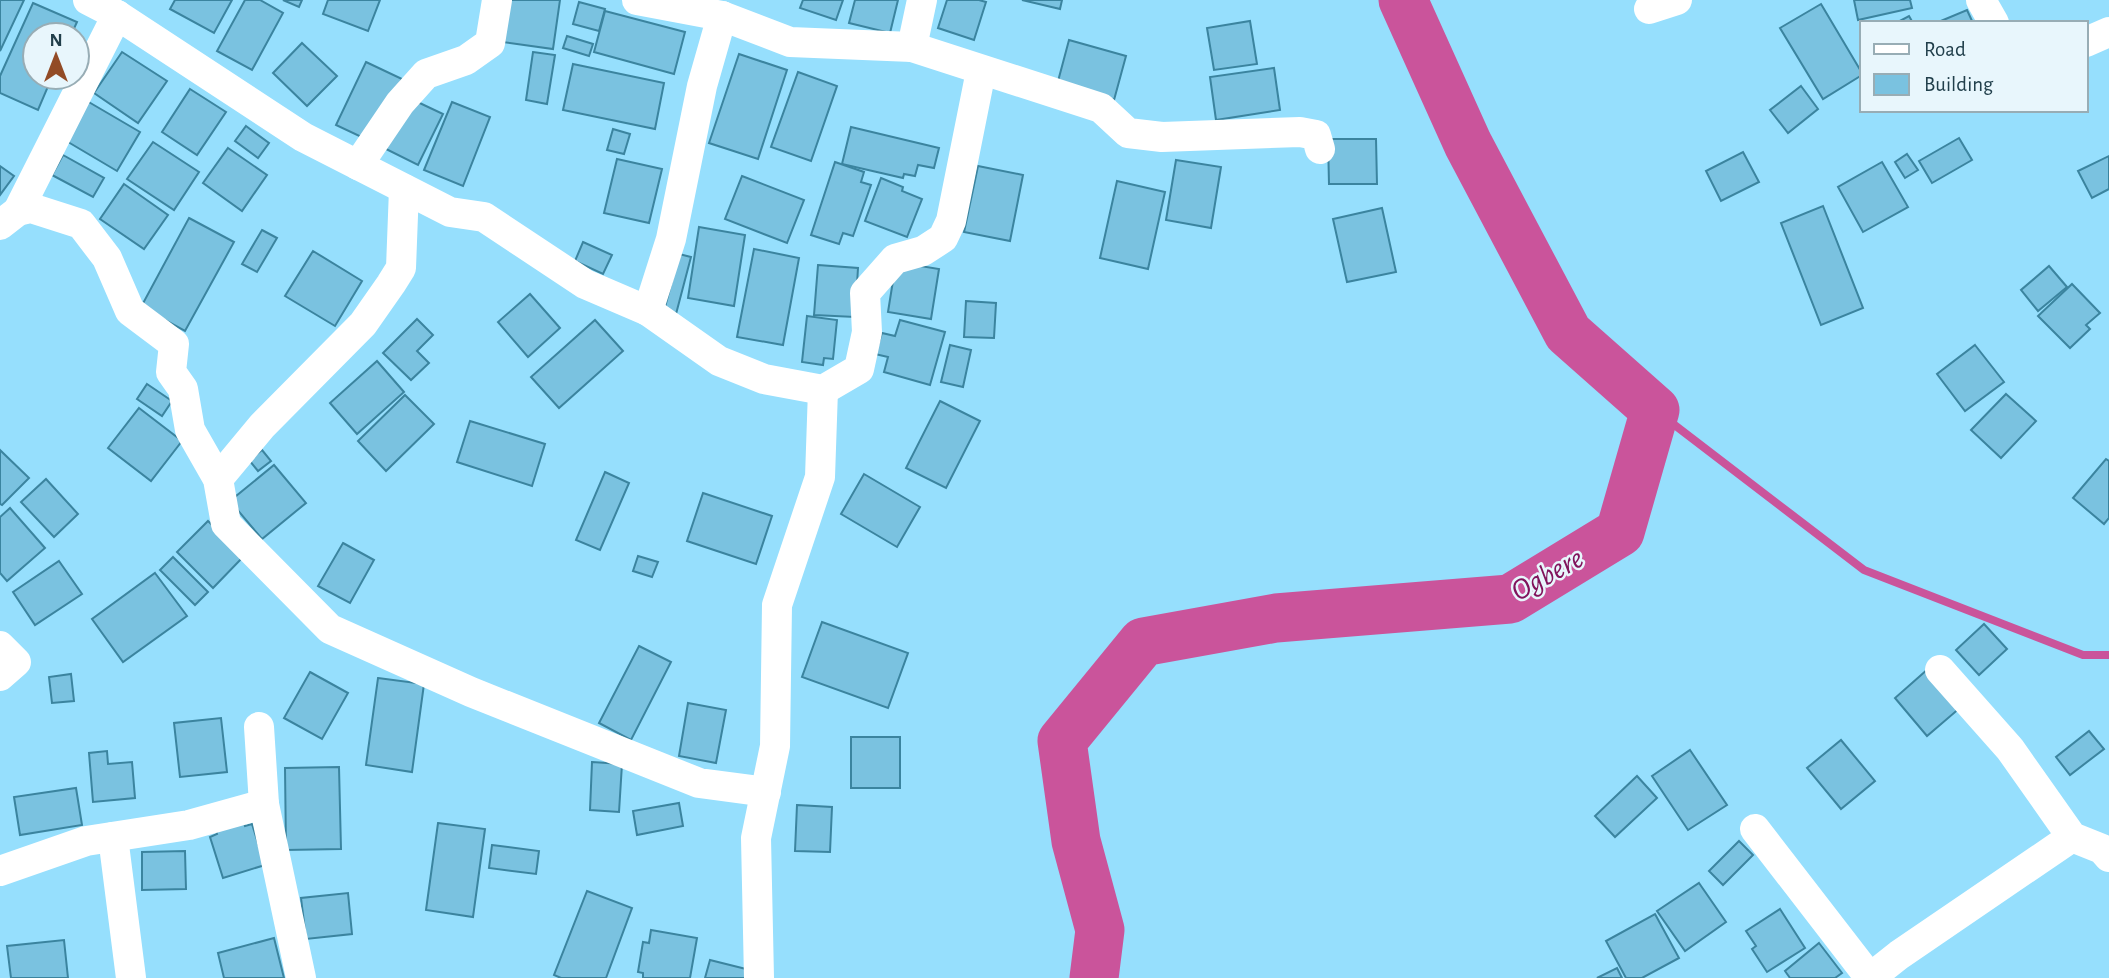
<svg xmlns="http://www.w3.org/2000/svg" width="2109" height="978" font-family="'Alegreya Sans',sans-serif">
<rect width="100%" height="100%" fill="#96dffd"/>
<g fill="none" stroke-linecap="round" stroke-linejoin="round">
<path stroke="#ca549b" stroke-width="8" d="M1655,410L1864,570L2083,655H2109"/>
<path stroke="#ca549b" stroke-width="49" d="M1094,978L1100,930L1076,841L1062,741L1143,642L1276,618L1510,599L1620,532L1655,410L1568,333L1468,144L1403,0"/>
</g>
<g fill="#7ac2e0" stroke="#3b849f" stroke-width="2">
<path d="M0,0H24L0,51Z"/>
<path d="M175,0H232L214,33L170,9Z"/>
<path d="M245,0H260L283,13L252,70L217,51Z"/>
<path d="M283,0H302L299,7Z"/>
<path d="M328,0H380L368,31L323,14Z"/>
<path d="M501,0H560L553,49L495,41Z"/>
<path d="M803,0H843L836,20L800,8Z"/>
<path d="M855,0H898L890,33L849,23Z"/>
<path d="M947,0H979L986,2L974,40L938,28Z"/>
<path d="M1022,0H1062L1060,9Z"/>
<path d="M1854,0H1910L1912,8L1858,20Z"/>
<path d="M579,2L605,9L599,31L573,24Z"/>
<path d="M33,3L77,22L71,35H35V77H52L38,110L0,93V76Z"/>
<path d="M1821,4L1862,73V75L1823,99L1780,28Z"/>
<path d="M1967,10L1973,23H1936Z"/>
<path d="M605,11L685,32L674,74L594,52Z"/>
<path d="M1909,16L1913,23H1896Z"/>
<path d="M1250,21L1257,64L1214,70L1207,28Z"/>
<path d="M567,36L593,44L589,56L563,48Z"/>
<path d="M1069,40L1126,56L1114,100L1057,85Z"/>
<path d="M302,43L337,76L307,106L273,73Z"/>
<path d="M122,52L167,81L138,123L94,93Z"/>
<path d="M533,52L555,55L547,104L526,100Z"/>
<path d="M739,54L787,70L758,159L709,143Z"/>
<path d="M366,62L402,79L372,142L336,125Z"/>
<path d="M573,64L664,83L655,129L563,110Z"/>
<path d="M1274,68L1280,110L1216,120L1210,77Z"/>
<path d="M798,72L837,86L811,161L771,147Z"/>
<path d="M1801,86L1818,109L1788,133L1770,110Z"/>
<path d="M190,89L226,112L197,155L162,132Z"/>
<path d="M407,97L443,114L418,165L382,147Z"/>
<path d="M87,101L140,132L117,171L63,139Z"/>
<path d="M452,102L490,117L463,186L424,170Z"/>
<path d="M246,126L269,143L258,158L235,141Z"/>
<path d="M851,127L939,148L934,168L918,165L915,176L904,174L903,178L842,164Z"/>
<path d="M613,129L630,134L624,154L607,150Z"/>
<path d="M1959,138L1972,160L1932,183L1919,161Z"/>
<path d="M1328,139H1376L1377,184H1329Z"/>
<path d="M153,142L199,172L174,210L127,179Z"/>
<path d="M228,148L267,175L242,211L203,183Z"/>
<path d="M1743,152L1759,182L1721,201L1706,171Z"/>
<path d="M1907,154L1918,170L1905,178L1895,162Z"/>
<path d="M63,155L104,178L93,197L52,175Z"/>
<path d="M2109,156V189L2092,198L2078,171Z"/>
<path d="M617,159L662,169L649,223L604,213Z"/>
<path d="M1176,160L1221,167L1211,228L1166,220Z"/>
<path d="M835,162L864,172L861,182L871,185L853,236L843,233L839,244L811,235Z"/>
<path d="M1882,162L1908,207L1863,232L1838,187Z"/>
<path d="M0,166L14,176L0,195Z"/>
<path d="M978,166L1023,175L1010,241L964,232Z"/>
<path d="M742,176L804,200L787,243L725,219Z"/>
<path d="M881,178L903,187L902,191L922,199L907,237L865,221Z"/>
<path d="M1117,181L1165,192L1148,269L1100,258Z"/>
<path d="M124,184L168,215L144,249L100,219Z"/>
<path d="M1823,206L1863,308L1821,325L1781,223Z"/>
<path d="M1382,208L1396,272L1347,282L1333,219Z"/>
<path d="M189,218L234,242L185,331L141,307Z"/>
<path d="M699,227L745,235L734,306L688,298Z"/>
<path d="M262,230L277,238L257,272L242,264Z"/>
<path d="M583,242L612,255L603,274L575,261Z"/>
<path d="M754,249L799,258L783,345L737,337Z"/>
<path d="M313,251L362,281L335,326L285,296Z"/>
<path d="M679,254L691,257L676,314L664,311Z"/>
<path d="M896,262L939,269L931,319L888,312Z"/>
<path d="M818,265L858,268L855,317L814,315Z"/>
<path d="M2049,266L2067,287L2038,311L2021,290Z"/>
<path d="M2072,284L2100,313L2086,325L2090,329L2070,348L2038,316Z"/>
<path d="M530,294L560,328L528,357L498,322Z"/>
<path d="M966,301L996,303L994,338L964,337Z"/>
<path d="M807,316L837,320L833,359L824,358L823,365L802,362Z"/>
<path d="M417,319L433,335L417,351L429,363L411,380L383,353Z"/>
<path d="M595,320L623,351L559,408L531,377Z"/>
<path d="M900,320L945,332L930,385L884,372L888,357L875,354L882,333L895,336Z"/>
<path d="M950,345L971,350L963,387L941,382Z"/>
<path d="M1975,345L2004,382L1965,411L1937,374Z"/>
<path d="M377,361L404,392L357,434L330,403Z"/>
<path d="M147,384L172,401L162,416L137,399Z"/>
<path d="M2006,394L2036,421L2001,458L1971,430Z"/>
<path d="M405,395L434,424L386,471L358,441Z"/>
<path d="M940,401L980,421L946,488L906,468Z"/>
<path d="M139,408L182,441L151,481L108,448Z"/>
<path d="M470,421L545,444L532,486L457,462Z"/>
<path d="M0,450L29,478L2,505L0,504Z"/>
<path d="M262,450L271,461L258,471L249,460Z"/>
<path d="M2106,459L2109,461V518L2104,524L2073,498Z"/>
<path d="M274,465L306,503L262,539L230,501Z"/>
<path d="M605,472L629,483L600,550L576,540Z"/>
<path d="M864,474L920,507L897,547L841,514Z"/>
<path d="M46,479L78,514L54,537L21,502Z"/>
<path d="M703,493L772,516L756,564L687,541Z"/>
<path d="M10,508L45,548L7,581L0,573V517Z"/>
<path d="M208,521L244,556L213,588L177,552Z"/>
<path d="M343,543L374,560L350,603L318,586Z"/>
<path d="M638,556L658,562L652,577L633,571Z"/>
<path d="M173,557L208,592L195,605L160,570Z"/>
<path d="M59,561L82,594L35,625L13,592Z"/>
<path d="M155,573L187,616L123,662L92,619Z"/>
<path d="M822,622L908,653L888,708L802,677Z"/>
<path d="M1984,624L2007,649L1979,675L1956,650Z"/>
<path d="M639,646L671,662L631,740L599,723Z"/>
<path d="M1928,669L1961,707L1927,736L1895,698Z"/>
<path d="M310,672L348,693L322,739L284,718Z"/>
<path d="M71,674L74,701L52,703L49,677Z"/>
<path d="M378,678L424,684L412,772L366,765Z"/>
<path d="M688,703L726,710L716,763L679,756Z"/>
<path d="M221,718L227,772L180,777L174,723Z"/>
<path d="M2089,731L2104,749L2070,775L2056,757Z"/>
<rect x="851" y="737" width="49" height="51"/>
<path d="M1841,740L1875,781L1841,809L1807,768Z"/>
<path d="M1690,750L1727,805L1688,830L1652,776Z"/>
<path d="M107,751L108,764L132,762L135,798L93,802L89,753Z"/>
<path d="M592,762L622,764L619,812L590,810Z"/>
<path d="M339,767L341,849L286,850L285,768Z"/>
<path d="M1637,776L1657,798L1615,837L1595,816Z"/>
<path d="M76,788L82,825L20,835L14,797Z"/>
<path d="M679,803L683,826L637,835L633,811Z"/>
<path d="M797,805L832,807L830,852L795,851Z"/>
<path d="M241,813L245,826L252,824L265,865L223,878L210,837L217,834L213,822Z"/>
<path d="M438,823L485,829L473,917L426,910Z"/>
<path d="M1739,841L1753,855L1723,885L1709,871Z"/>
<path d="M492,845L539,851L536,874L489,868Z"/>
<path d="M185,851L186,889L142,890V852Z"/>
<path d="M1699,883L1726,922L1685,951L1657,911Z"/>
<path d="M587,891L632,908L606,978H561L554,975Z"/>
<path d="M348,893L352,934L306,939L301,898Z"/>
<path d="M1780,909L1805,948L1767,972L1752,949L1756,946L1746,931Z"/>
<path d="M1655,914L1679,958L1642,978H1626L1606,941Z"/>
<path d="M651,930L697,938L690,978H643V973L638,972L643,942L649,943Z"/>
<path d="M274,938L284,978H224L218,953Z"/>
<path d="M64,940L68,978H11L7,946Z"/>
<path d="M1819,943L1842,973L1835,978H1790L1785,971Z"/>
<path d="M710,960L754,971L752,978H705Z"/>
<path d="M1617,968L1622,978H1597Z"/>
</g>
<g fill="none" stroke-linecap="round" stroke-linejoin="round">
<g stroke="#fff" stroke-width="30">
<path d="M88,0L117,15L303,137L450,212L484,217L585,284L648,311L719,361L764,379L823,390L859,369L867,332L865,293L895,259L923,251L943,238L951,221L981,71"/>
<path d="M637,0L722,16L790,42L912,47L1101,108L1128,133L1162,137L1300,132L1316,135L1320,149"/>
<path d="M1981,0L1994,23"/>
<path d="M1649,9L1677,0"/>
<path d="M2086,42L2109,32"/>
<path d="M912,47L922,0"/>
<path d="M358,165L400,103L426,74L466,60L490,43L497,0"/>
<path d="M18,211L117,15"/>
<path d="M0,225L18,211L31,208L81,224L107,258L130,311L174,344L171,372L183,389L190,430L218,479L226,524L330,629L471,692L699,783L766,792"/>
<path d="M648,311L671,239L702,86L722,16"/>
<path d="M218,479L262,426L363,324L391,284L401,268L404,189"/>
<path d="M0,646L16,662L0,676"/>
<path d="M1940,670L2010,749L2072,837L2102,849L2109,857"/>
<path d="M259,727L264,804L301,978"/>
<path d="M1755,829L1870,978"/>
<path d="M113,837L131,978"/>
<path d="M0,871L86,841L189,825L264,804"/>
<path d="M759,978L756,838L775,746L777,605L820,477L823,390"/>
<path d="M1870,978L1899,955L2072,837"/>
</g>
</g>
<g text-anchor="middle" stroke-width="5" stroke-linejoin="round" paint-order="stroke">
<g font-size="30" font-style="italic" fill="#81135c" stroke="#e8f6fc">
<text transform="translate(1547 574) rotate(-29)" y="10">Ogbere</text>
</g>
</g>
<rect x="1860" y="21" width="228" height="91" fill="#e8f6fc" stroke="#98adb5" stroke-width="2"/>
<rect x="1874" y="44" width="35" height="10" fill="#ffffff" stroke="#98adb5" stroke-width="2"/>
<text x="1924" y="56" font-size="21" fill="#213f4b">Road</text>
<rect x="1874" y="74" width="35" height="21" fill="#7ac2e0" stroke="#98adb5" stroke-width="2"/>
<text x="1924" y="91" font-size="21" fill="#213f4b">Building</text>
<g transform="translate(56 56)"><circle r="33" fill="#e8f6fc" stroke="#98adb5" stroke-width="2"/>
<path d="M0-5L12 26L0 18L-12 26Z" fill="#924b26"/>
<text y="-10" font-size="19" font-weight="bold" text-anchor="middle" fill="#213f4b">N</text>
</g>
</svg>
